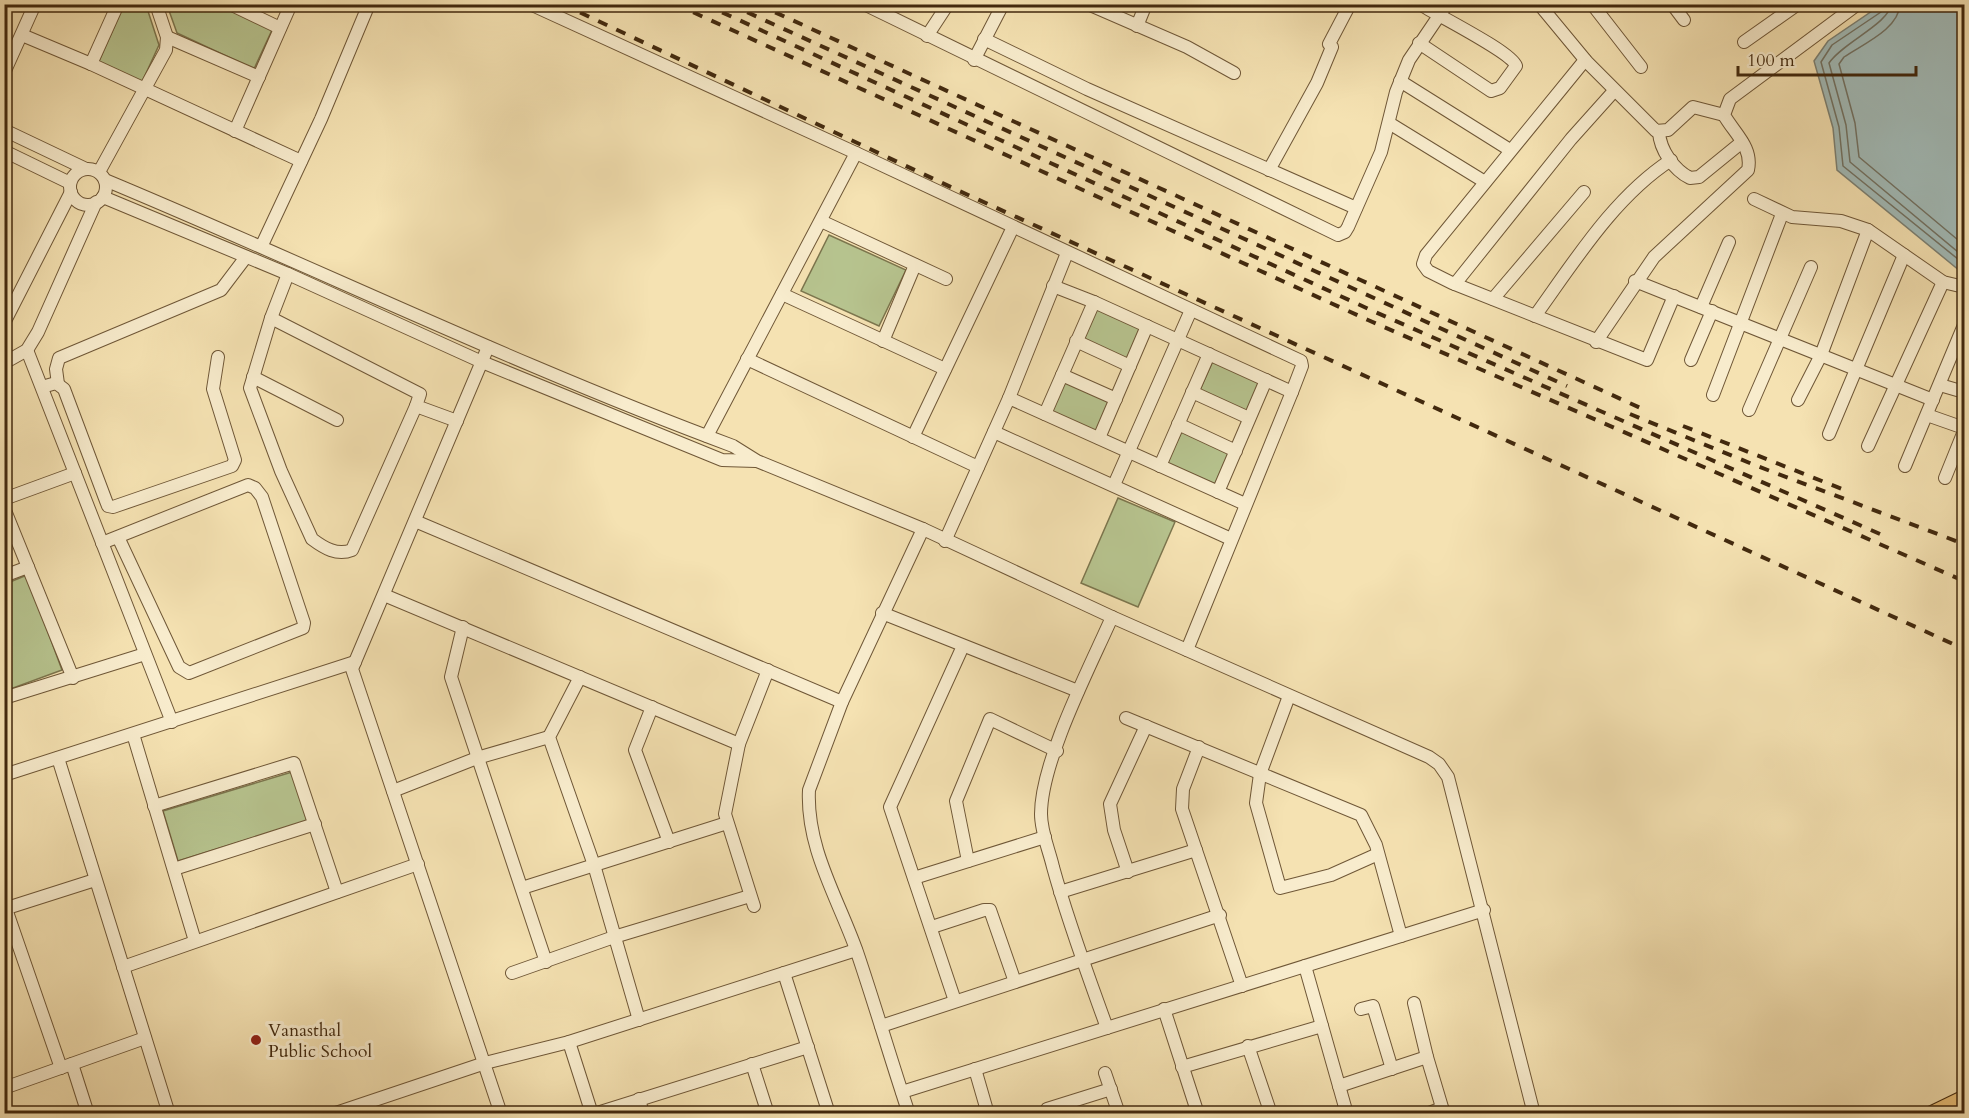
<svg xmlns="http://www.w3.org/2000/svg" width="1969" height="1118" font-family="Cardo,serif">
<rect width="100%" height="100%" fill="#f5e2b2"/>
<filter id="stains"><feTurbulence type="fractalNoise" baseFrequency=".00333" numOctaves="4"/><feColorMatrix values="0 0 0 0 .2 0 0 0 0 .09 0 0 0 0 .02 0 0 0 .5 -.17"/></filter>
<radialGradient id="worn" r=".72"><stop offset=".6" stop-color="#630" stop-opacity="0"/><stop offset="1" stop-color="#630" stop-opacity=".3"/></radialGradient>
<g fill="#b7c48f" stroke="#7c764e" stroke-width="1.5">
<path d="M124,5H146L159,45L142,82L98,63Z"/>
<path d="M167,5H219L272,30L254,69L177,33Z"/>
<path d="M829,235L906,270L879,326L801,291Z"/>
<path d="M1095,307L1143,329L1129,360L1081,339Z"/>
<path d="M1213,361L1261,382L1246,414L1199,392Z"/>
<path d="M1064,379L1112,401L1097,432L1050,411Z"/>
<path d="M1182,431L1229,452L1215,484L1167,463Z"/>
<path d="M1118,498L1175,522L1138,607L1081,583Z"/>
<path d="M27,575L62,670L5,691V584Z"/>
<path d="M292,772L307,821L178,861L163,811Z"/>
</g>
<path fill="#a2bbb8" stroke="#7c8174" stroke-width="1.5" d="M1881,5H1964V270L1960,271L1837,170L1833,128L1814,61L1828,41Z"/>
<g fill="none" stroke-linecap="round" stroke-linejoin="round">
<g stroke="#727263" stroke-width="1.5">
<path d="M1883,4L1881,12L1832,45L1821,62L1839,127L1843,166L1964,264"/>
<path d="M1891,4C1890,23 1842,43 1829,63L1846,125L1850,162L1964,257"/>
<path d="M1900,4C1899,29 1863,44 1844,57L1839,64L1855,123L1859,157L1964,245"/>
</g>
<defs>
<g id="minor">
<path d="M230,4L280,28"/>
<path d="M530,4L856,153L1301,361L1302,366L1292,392L1187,650"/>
<path d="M864,4L1338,235L1345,232L1348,227L1381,152L1396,92L1409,60L1447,4"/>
<path d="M1088,4L1187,47L1234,73"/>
<path d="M1539,4L1587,62L1656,131L1668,130L1693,107L1724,115"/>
<path d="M1592,4L1641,67"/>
<path d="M1672,4L1684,20"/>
<path d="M1137,26L1146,4"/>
<path d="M22,35L91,64L301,161"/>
<path d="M927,36L948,4"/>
<path d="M167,37L259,77"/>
<path d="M984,39L1087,89L1356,208"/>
<path d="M1744,42L1798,4"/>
<path d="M1419,43L1491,91L1500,88L1516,66C1512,52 1436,15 1420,4"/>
<path d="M974,60L1003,4"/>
<path d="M1585,60L1426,255L1423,264L1428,271L1452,283L1647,360L1674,296"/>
<path d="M91,64L118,4"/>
<path d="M4,73L35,4"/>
<path d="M1400,81L1510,150"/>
<path d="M1389,123L1485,182"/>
<path d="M4,130L86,169"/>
<path d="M235,131L291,4"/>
<path d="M1659,132C1660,150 1674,170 1690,178L1699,177L1742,142"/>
<path d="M4,151L70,183"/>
<circle cx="88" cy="187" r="18"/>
<path d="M1269,170L1317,83L1332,47L1329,44L1350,4"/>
<path d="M99,172L166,50L167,37L156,4"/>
<path d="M105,180C314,267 520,367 733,446L757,461L923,529L1112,617L1429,757L1439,764L1448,777L1534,1114"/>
<path d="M103,197L288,274L482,362L722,460L756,461"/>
<path d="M1754,199L1792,217L1841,221L1868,230L1943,282L1964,287"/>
<path d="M821,221L946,279"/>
<path d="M262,245L321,119L369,4"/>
<path d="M288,274L271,318L420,394L416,406L457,421"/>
<path d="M1635,281L1933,400"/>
<path d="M1455,284L1571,139L1614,91"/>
<path d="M1053,286L1094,302L1292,392"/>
<path d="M782,294L945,369"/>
<path d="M1493,299L1584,192"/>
<path d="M1701,307L1729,242"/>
<path d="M1535,316C1574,262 1614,197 1671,160"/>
<path d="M271,318L250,388L281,471L312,539C324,548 337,556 352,550L416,406"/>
<path d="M4,323L71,192"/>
<path d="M883,341L915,265"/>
<path d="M1076,341L1130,366"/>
<path d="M1596,342L1654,257L1748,170C1753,147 1734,133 1724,115L1730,99L1858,4"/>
<path d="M488,347L352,669L501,1114"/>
<path d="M27,350L172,722"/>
<path d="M747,359L978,467"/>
<path d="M1691,360L1712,311"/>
<path d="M4,363L27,350L38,332L96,202"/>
<path d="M1062,375L1116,399"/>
<path d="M253,377L337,420"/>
<path d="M58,384L56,369L59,358L221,290L246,257"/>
<path d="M1940,385L1964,392"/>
<path d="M42,387L56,383L64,389L106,501L108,506L113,507L232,466L235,460L213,389L218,357"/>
<path d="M1192,392L1249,418"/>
<path d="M1713,395L1782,214"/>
<path d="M1009,398L1245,504"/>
<path d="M1798,400L1821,355L1868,230"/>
<path d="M1749,410L1811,267"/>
<path d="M1045,414L1094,302"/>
<path d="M1927,415L1964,428"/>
<path d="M1178,424L1236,451"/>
<path d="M994,432L1231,539"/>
<path d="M1829,434L1904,255"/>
<path d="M707,436L856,153"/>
<path d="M913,437L1013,227"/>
<path d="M1099,438L1147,326"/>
<path d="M1868,446L1943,282"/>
<path d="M1160,466L1209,354"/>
<path d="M1905,466L1964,325"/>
<path d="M1945,478L1964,431"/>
<path d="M1114,485L1191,310"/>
<path d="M1218,492L1266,380"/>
<path d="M4,499L75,473"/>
<path d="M4,508L73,678"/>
<path d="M415,521L842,702"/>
<path d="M945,541L1009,398L1067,253"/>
<path d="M102,543L248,485L255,488L262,497L304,623L303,628L189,673L179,667L118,537"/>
<path d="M4,576L28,567"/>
<path d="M384,595L739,744"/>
<path d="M882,613L1078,691"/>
<path d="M463,627L451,677L546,962"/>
<path d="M580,677L549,737L594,865L639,1020"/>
<path d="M1289,696L1260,774L1256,803L1280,888L1331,875L1378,854"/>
<path d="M4,698L145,654"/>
<path d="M652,707L635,750L669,842"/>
<path d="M1126,718L1361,815L1376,845L1401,936"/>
<path d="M133,734L195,941"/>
<path d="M1199,747L1183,789L1182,809L1242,986"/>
<path d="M58,758L169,1114"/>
<path d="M4,775L355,662"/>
<path d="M393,791L477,758L549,737"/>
<path d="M154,806L294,763L337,892"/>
<path d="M968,861L956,801L990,719L1057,751"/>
<path d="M174,869L315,824"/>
<path d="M1128,872L1114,830L1110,804L1146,726"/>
<path d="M914,878L1045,837"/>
<path d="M522,888L727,823"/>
<path d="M1060,892L1196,850"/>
<path d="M754,906L725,814L739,744L768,670"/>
<path d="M4,909L95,880"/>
<path d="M6,909L61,1068"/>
<path d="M932,927L984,910H990L1015,982"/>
<path d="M1305,966L1347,1114"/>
<path d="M123,967L418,864"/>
<path d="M512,973L614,937L750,896"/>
<path d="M784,973L829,1114"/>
<path d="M955,1001L890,807L963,646"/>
<path d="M1414,1003L1427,1057L1444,1114"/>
<path d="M1164,1009L1198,1114"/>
<path d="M1361,1009L1373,1006L1392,1069"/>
<path d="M881,1026L1220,915"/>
<path d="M1107,1028C1088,975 1068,922 1053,867C1049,850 1041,832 1041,814C1041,761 1090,667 1112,617"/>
<path d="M569,1042L592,1114"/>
<path d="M1248,1046L1271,1114"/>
<path d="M72,1064L88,1114"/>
<path d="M752,1064L768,1114"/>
<path d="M1182,1067L1322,1026"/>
<path d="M975,1069L988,1114"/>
<path d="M1105,1073L1119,1114"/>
<path d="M1339,1086L1427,1057"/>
<path d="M4,1088L145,1038"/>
<path d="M902,1092L1484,910"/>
<path d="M639,1099L643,1114"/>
<path d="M1047,1109L1111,1089"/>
<path d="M333,1114L485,1063L569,1042L856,950"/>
<path d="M594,1114L808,1047"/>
<path d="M909,1114C891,1060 875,1005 857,952C838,898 806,848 809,790L842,702L923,529"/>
<path d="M1426,1114L1442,1108"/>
</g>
<path id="major" d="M1931,1114L1964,1098"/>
</defs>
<use href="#minor" stroke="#6f5737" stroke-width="14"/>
<use href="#major" stroke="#42290e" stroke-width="17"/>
<use href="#minor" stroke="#f8eccd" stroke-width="12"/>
<use href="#major" stroke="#eac179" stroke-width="15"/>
<g stroke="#42290e" stroke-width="4" stroke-dasharray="10 10" stroke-linecap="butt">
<path d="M562,4L955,189L1964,649"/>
<path d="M675,4L1368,320L1964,581"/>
<path d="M704,4L1373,311L1880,534"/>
<path d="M729,4L1567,386"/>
<path d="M757,4L1647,411"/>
<path d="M1630,414L1757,466L1964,544"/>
<path d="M1683,426L1842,489"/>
</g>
</g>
<circle fill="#8f2418" stroke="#f8eccd" stroke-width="2" cx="256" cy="1040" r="6"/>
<g text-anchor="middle" stroke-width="6" stroke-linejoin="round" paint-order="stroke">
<g font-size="18" fill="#42290e" stroke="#f8eccd" text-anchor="start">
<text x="268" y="1036">Vanasthal<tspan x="268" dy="21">Public School</tspan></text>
</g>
</g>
<rect width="1969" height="1118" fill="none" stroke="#f5e2b2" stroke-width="24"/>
<rect x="6" y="6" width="1957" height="1106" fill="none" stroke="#42290e" stroke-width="3"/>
<rect x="12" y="12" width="1945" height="1094" fill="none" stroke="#42290e" stroke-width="1.5"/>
<path d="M1738 66v9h178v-9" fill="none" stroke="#42290e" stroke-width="3"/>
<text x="1747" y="66" font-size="18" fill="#42290e" stroke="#f8eccd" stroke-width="4.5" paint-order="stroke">100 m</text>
<rect width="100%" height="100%" filter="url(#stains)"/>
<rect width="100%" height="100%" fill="url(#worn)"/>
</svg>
